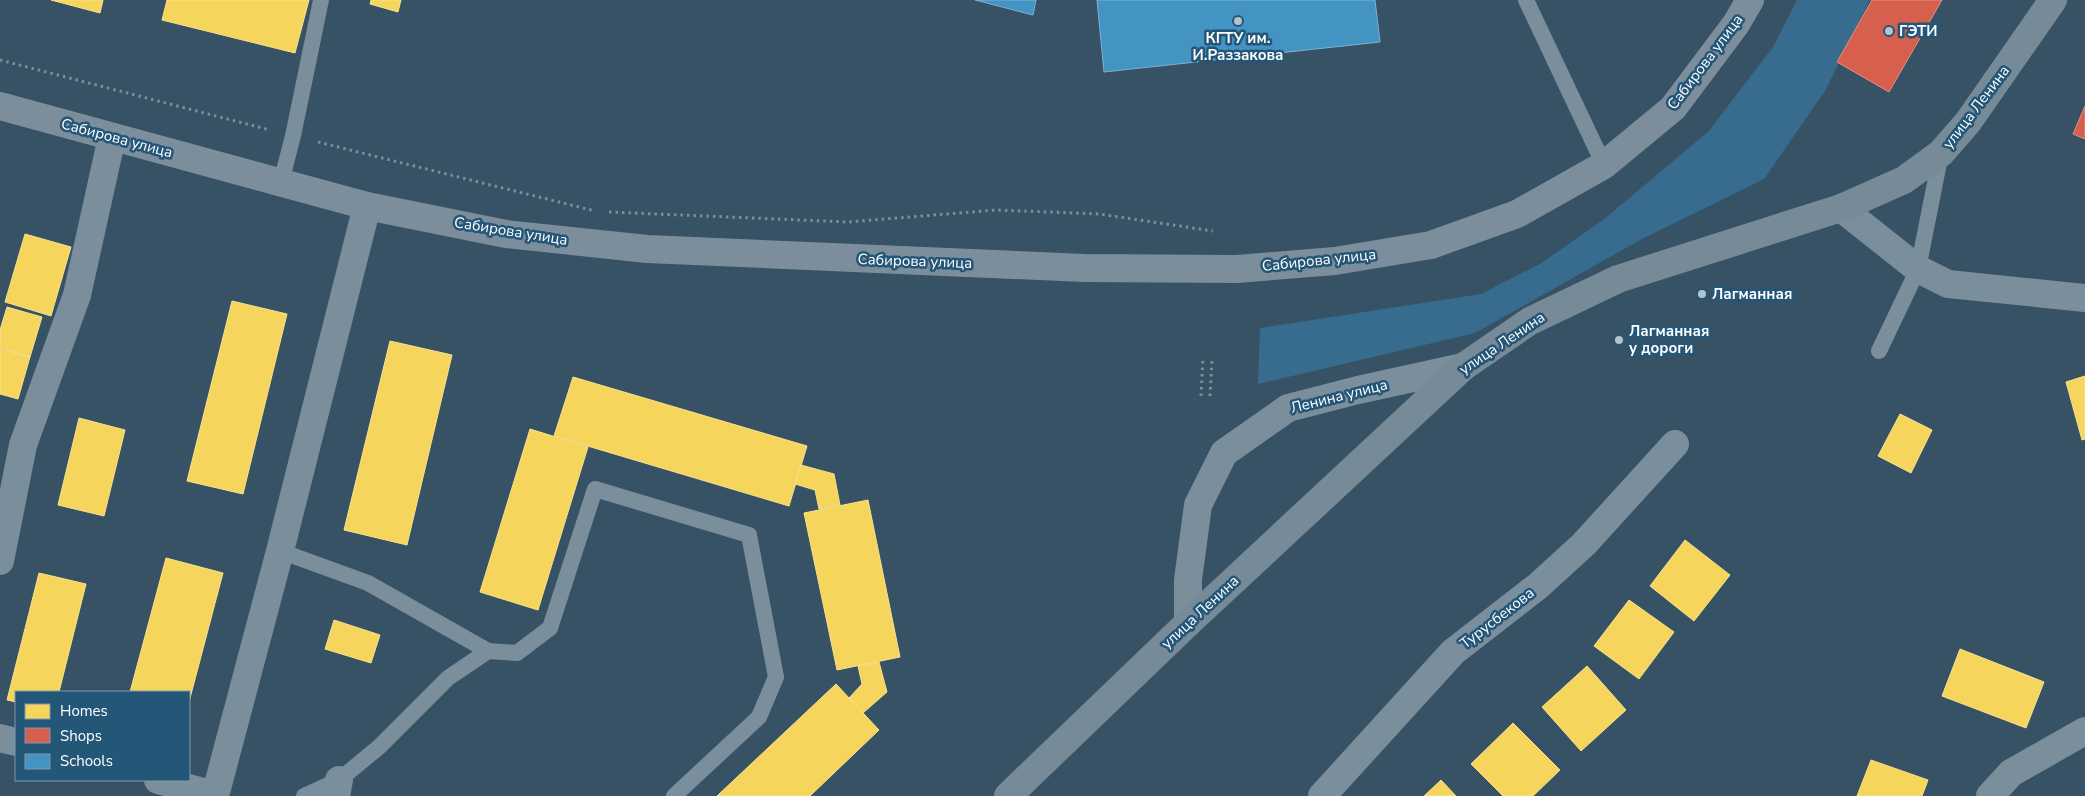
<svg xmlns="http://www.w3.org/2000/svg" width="2085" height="796" font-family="'Nunito Sans',sans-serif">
<rect width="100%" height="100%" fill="#375265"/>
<path fill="#376c8f" d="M1797,0H1870L1825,91L1764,179L1642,239L1475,333L1258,384L1260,328L1481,294L1540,264L1603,220L1708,132L1773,47Z"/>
<g fill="#f6d55c" stroke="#f9e28d">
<path d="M51,0H103L100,13Z"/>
<path d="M167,0H309L295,53L162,20Z"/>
<path d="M371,0H401L398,12L370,4Z"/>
<path d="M25,234L71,247L51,316L5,302Z"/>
<path d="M232,301L287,314L243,494L187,481Z"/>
<path d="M7,307L42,317L30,357L0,348V330Z"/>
<path d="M390,341L452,355L407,545L344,530Z"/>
<path d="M0,349L30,357L18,399L0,394Z"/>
<path d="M2085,376V439L2082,440L2066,382Z"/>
<path d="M573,377L807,446L789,506L554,436Z"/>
<path d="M1900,414L1932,430L1911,473L1878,456Z"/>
<path d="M79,418L125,430L104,516L58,505Z"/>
<path d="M530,429L588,447L538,610L480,592Z"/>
<path d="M801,465L834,474L840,505L819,509L815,490L795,484Z"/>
<path d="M868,500L900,657L837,670L804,513Z"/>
<path d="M1685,540L1730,575L1694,621L1650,586Z"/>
<path d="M166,558L223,573L189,702V692H130Z"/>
<path d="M39,573L86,584L59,692H16V702L7,700Z"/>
<path d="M1629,600L1674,632L1639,679L1594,646Z"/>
<path d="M334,620L380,635L371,663L325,649Z"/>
<path d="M1960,649L2044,682L2026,728L1942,696Z"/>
<path d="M879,662L887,692L863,713L849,698L862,684L858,666Z"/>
<path d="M1587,666L1626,710L1581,751L1542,707Z"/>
<path d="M836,684L879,730L810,796H717Z"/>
<path d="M1513,723L1560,770L1533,796H1503L1471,764Z"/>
<path d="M1871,760L1928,780L1922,796H1857Z"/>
<path d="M1441,780L1456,796H1424Z"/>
</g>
<g fill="#d6604d" stroke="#e29082">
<path d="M1872,0H1942L1889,92L1837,62Z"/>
<path d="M2085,106V139L2073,134Z"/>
</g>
<g fill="#4393c3" stroke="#7bb3d5">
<path d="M975,0H1036L1033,15Z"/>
<path d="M1097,0H1375L1380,42L1104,72Z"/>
</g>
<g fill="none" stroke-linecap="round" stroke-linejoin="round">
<g stroke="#7b8e9c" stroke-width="3" stroke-dasharray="2.5 4" stroke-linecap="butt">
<path d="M0,60L270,130"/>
<path d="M318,142L595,211"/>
<path d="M609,212L848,222L996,210L1099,214L1213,231"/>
<path d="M1201,396L1203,357"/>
<path d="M1210,396L1212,361"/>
</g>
<g stroke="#7b8e9c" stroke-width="16">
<path d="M1526,0L1604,165"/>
<path d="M281,182L293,136L321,0"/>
<path d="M1879,351L1918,269L1941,153"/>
<path d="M280,551L368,583L488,651L517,653L550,628L595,489L749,535L776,677L759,717L674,796"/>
<path d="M304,796L339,780L379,747L448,678L488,651"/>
</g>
<g stroke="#7b8e9c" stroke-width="28">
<path d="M0,561L23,445L77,295L112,137"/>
<path d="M1188,623V580L1198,505L1224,453L1288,408L1358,390L1463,367"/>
<path d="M0,738L16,742"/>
<path d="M158,780L215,795"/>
<path d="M215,796L280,551L367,206"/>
<path d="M336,796L339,780"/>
<path d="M1322,796L1453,652L1538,586L1584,544L1675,444"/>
<path d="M1990,796L2011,773L2085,731"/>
</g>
<path stroke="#7b8e9c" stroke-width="28" d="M1841,208L1918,269L1948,284L2085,298"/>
<path stroke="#778a98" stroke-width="28" d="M1008,796L1188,623L1463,367L1530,321L1618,279L1841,208L1904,180L1941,153L1968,122L2053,0"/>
<path stroke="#7c8e9c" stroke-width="28" d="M0,106L367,206L506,234L647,249L1084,268L1237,269L1335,261L1431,245L1517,214L1604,165L1673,108L1736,24L1750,0"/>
</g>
<g fill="#b9c2c9" stroke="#245678" stroke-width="2">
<circle cx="1238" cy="21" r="5"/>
<circle cx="1889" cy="31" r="5"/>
<circle cx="1702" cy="294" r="5"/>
<circle cx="1619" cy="340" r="5"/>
</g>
<g text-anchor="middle" stroke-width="5" stroke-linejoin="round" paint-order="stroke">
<g font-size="15" font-weight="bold" fill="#fff" stroke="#245678" text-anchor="start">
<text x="1899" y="36">ГЭТИ</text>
<text x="1238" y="43" text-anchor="middle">КГТУ им.<tspan x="1238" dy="17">И.Раззакова</tspan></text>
<text x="1712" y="299">Лагманная</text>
<text x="1629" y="336">Лагманная<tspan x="1629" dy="17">у дороги</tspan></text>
</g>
<g font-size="15" fill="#fff" stroke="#245678">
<text transform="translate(1705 62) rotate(-53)" y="5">Сабирова улица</text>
<text transform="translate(1976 107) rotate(-53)" y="5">улица Ленина</text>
<text transform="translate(117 138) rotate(15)" y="5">Сабирова улица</text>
<text transform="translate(511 231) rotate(9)" y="5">Сабирова улица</text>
<text transform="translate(1319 260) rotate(-6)" y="5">Сабирова улица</text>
<text transform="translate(915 261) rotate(2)" y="5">Сабирова улица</text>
<text transform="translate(1502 343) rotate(-34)" y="5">улица Ленина</text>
<text transform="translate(1339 396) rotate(-14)" y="5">Ленина улица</text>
<text transform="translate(1200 612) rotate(-43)" y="5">улица Ленина</text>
<text transform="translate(1497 618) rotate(-38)" y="5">Турусбекова</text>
</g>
</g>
<rect x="15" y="691" width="175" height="90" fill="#245678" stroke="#7c9aae"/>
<rect x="25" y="704" width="25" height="15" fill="#f6d55c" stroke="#7c9aae"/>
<text x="60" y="716" font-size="15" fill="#ffffff">Homes</text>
<rect x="25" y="728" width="25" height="15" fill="#d6604d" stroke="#7c9aae"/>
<text x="60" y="741" font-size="15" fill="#ffffff">Shops</text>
<rect x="25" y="754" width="25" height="15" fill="#4393c3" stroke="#7c9aae"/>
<text x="60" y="766" font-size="15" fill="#ffffff">Schools</text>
</svg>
